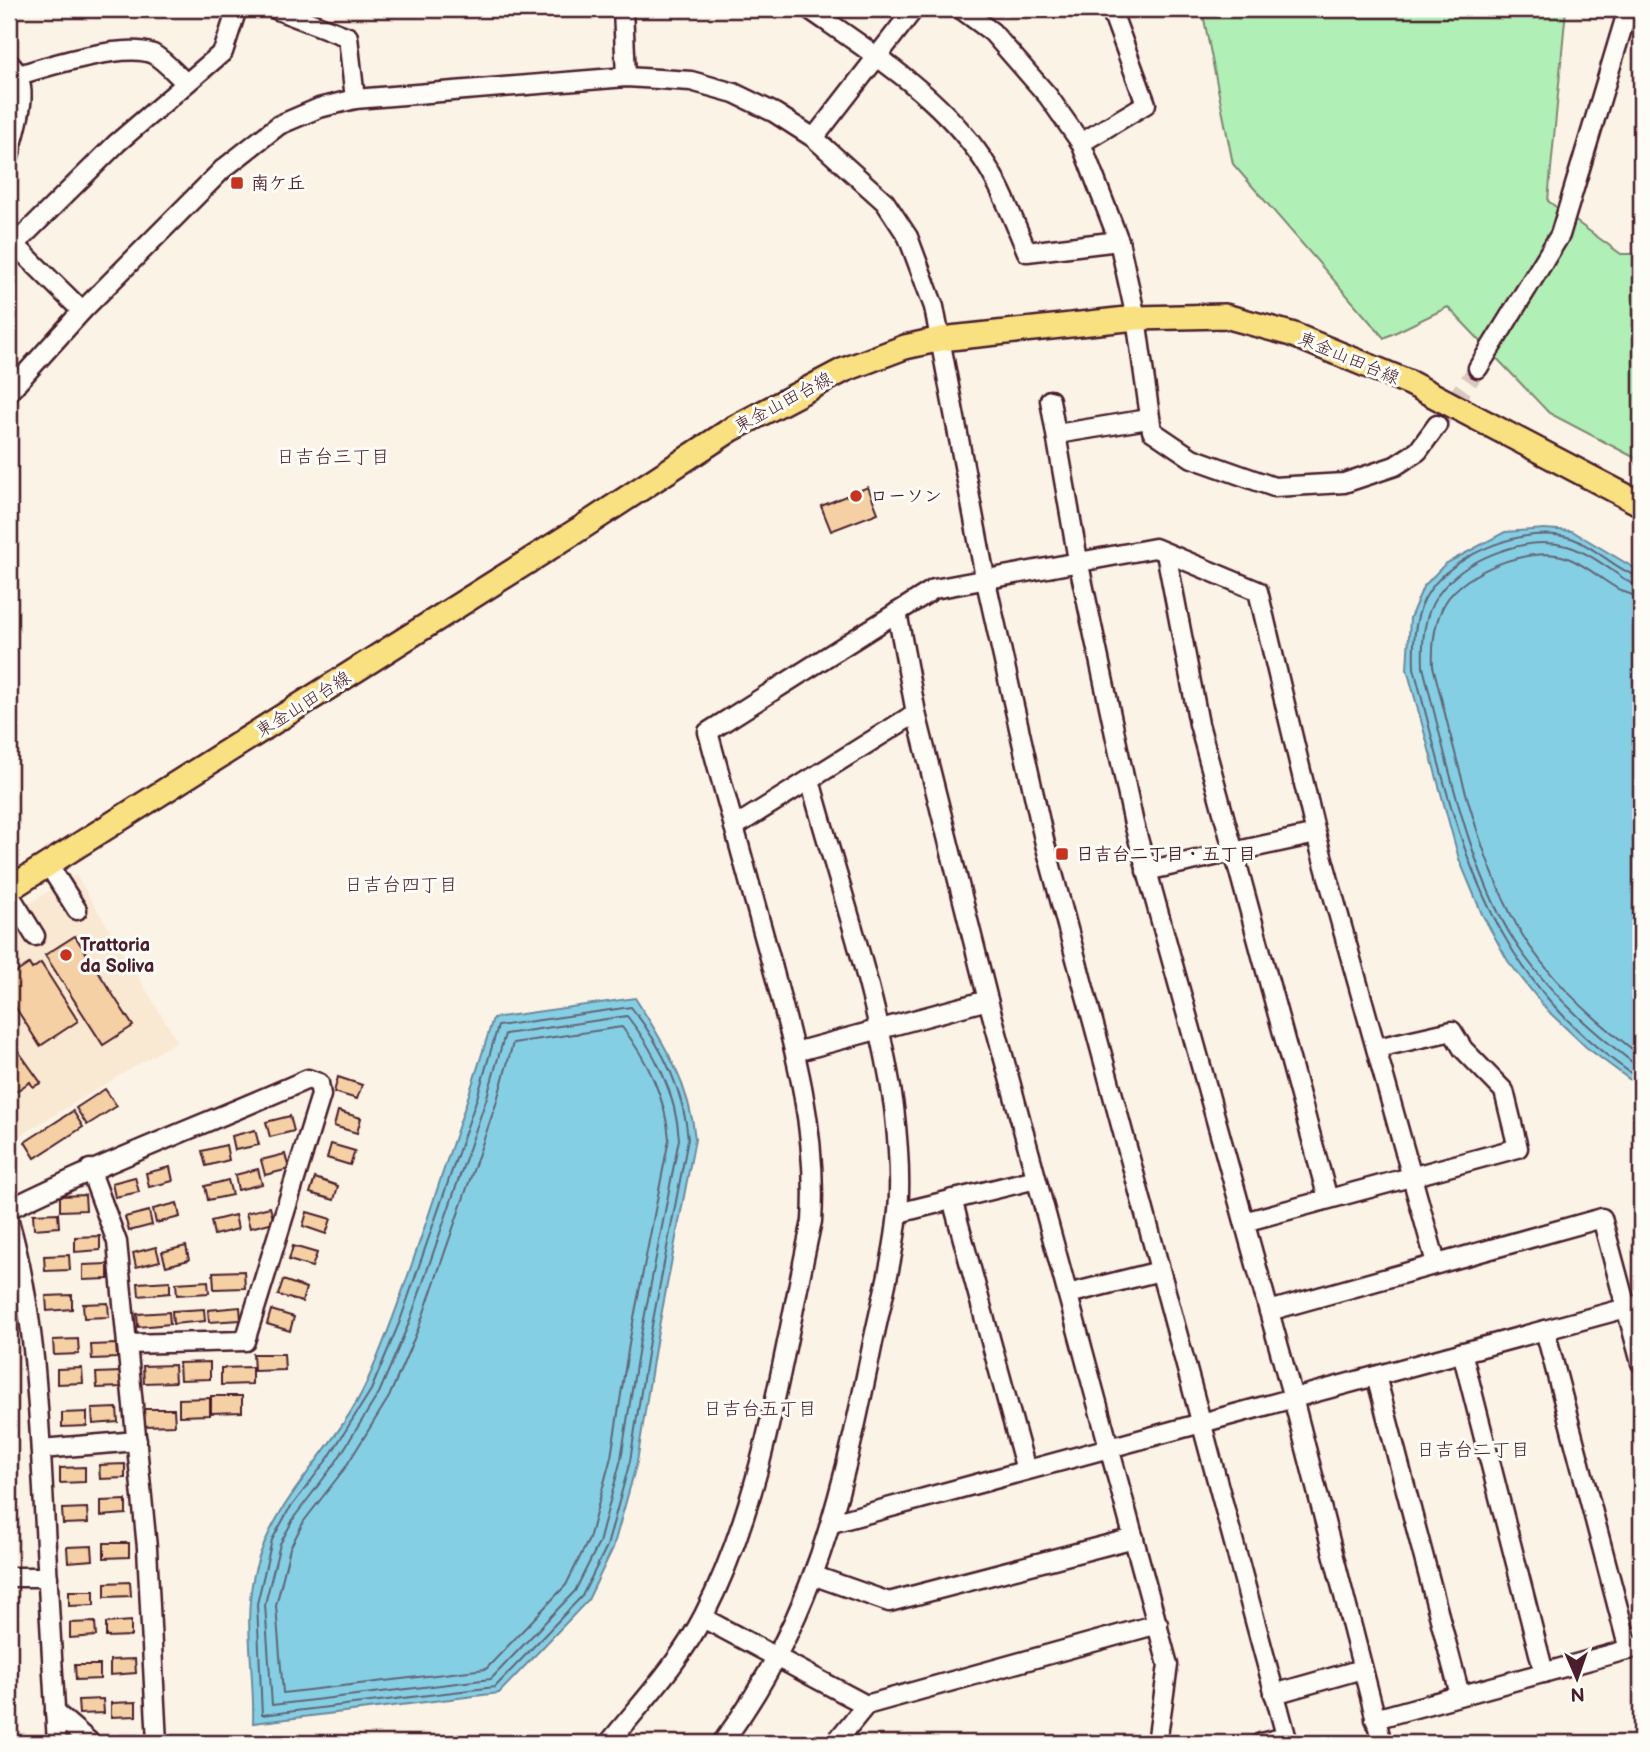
<svg xmlns="http://www.w3.org/2000/svg" width="1650" height="1752" font-family="'Balsamiq Sans','Klee One',sans-serif">
<rect width="100%" height="100%" fill="#fbf3e6"/>
<filter id="ink" filterUnits="userSpaceOnUse"><feTurbulence type="fractalNoise" baseFrequency=".0143" numOctaves="2"/><feDisplacementMap in="SourceGraphic" scale="14" xChannelSelector="R" yChannelSelector="G"/><feConvolveMatrix kernelMatrix="1 2 1 2 8 2 1 2 1" color-interpolation-filters="sRGB"/></filter>
<g filter="url(#ink)">
<path fill="#f9e8d2" d="M76,875L177,1041L9,1142V916Z"/>
<path fill="#b0efb6" stroke="#7d8770" stroke-width="2" d="M1202,9H1566L1548,201L1621,254H1641V461L1549,413L1448,307L1384,338L1233,164Z"/>
<g fill="#85cfe5" stroke="#6d899b" stroke-width="2">
<path d="M1544,529L1572,531L1641,572V1088L1586,1047L1547,1010L1508,961L1482,914L1459,859L1407,669L1410,618L1423,587L1445,564L1505,532Z"/>
<path d="M635,998C664,1043 690,1085 695,1139L656,1342L637,1462L613,1548L588,1600L499,1693L253,1723C255,1672 242,1620 255,1570C274,1498 335,1450 366,1384C390,1331 408,1275 427,1220C449,1153 473,1086 493,1018Z"/>
</g>
<g fill="none" stroke-linecap="round" stroke-linejoin="round">
<g stroke="#626575" stroke-width="2">
<path d="M1641,577C1623,575 1591,544 1571,538C1527,524 1456,553 1430,590C1414,612 1413,642 1414,668C1459,840 1483,975 1641,1080"/>
<path d="M1641,586L1632,584C1613,572 1589,552 1567,546C1524,535 1463,559 1438,595C1423,615 1422,643 1423,667C1445,753 1471,883 1523,954C1556,1000 1597,1035 1641,1069"/>
<path d="M1641,596C1614,595 1591,565 1565,557C1530,546 1464,571 1445,603C1434,622 1432,644 1433,666C1455,751 1481,877 1531,948C1561,991 1600,1024 1641,1056"/>
<path d="M631,1007C661,1045 684,1091 688,1139L649,1341L630,1461L607,1546L582,1596L495,1687L262,1715L257,1604L272,1540L288,1511L329,1457L371,1390L400,1321L477,1098L498,1026Z"/>
<path d="M627,1016C655,1051 676,1094 679,1139L640,1340L621,1459L599,1543L575,1591L491,1679L272,1705L265,1604L280,1544L295,1516L336,1462L379,1393L409,1323L486,1100L505,1034Z"/>
<path d="M622,1027C647,1059 666,1099 669,1139L630,1338L611,1457L589,1539L566,1585L486,1669L283,1693L276,1606L290,1548L304,1521L345,1468L389,1397L419,1327L496,1104L513,1043Z"/>
</g>
</g>
<g fill="#f4d0a4" stroke="#4a1f2b" stroke-width="2">
<path d="M868,487L878,513L831,531L821,506Z"/>
<path d="M75,936L133,1026L103,1045L45,955Z"/>
<path d="M41,963L78,1021L40,1046L9,997V977L29,964L32,969Z"/>
<path d="M9,1038L41,1083L33,1087L30,1082L9,1096Z"/>
<path d="M338,1077L362,1085L357,1099L334,1092Z"/>
<path d="M105,1089L117,1106L87,1125L76,1108Z"/>
<path d="M73,1111L83,1127L35,1158L25,1142Z"/>
<path d="M338,1111L361,1118L357,1133L334,1126Z"/>
<path d="M290,1116L294,1131L270,1137L266,1122Z"/>
<path d="M255,1130L259,1145L235,1150L232,1136Z"/>
<path d="M331,1144L355,1151L350,1165L327,1158Z"/>
<path d="M226,1145L229,1160L206,1166L202,1151Z"/>
<path d="M285,1154L289,1169L265,1175L261,1160Z"/>
<path d="M170,1167L173,1181L149,1187L146,1173Z"/>
<path d="M258,1169L262,1184L238,1190L235,1175Z"/>
<path d="M135,1177L139,1192L115,1197L112,1183Z"/>
<path d="M315,1178L338,1186L334,1200L310,1193Z"/>
<path d="M228,1180L232,1195L208,1200L205,1186Z"/>
<path d="M85,1195L86,1210L60,1211V1196Z"/>
<path d="M177,1203L180,1217L156,1223L153,1209Z"/>
<path d="M270,1207L274,1222L250,1228L246,1213Z"/>
<path d="M149,1211L152,1225L129,1231L125,1217Z"/>
<path d="M307,1212L331,1219L326,1234L303,1226Z"/>
<path d="M58,1213L59,1227L34,1229L33,1214Z"/>
<path d="M235,1215L238,1229L214,1235L211,1221Z"/>
<path d="M100,1236V1250L75,1252V1237Z"/>
<path d="M186,1246L189,1260L166,1266L162,1252Z"/>
<path d="M293,1246L317,1253L312,1267L289,1260Z"/>
<path d="M156,1247L160,1261L136,1267L133,1253Z"/>
<path d="M69,1255L70,1270L45,1271L44,1256Z"/>
<path d="M108,1264V1279L83,1280V1265Z"/>
<path d="M244,1271L245,1288L214,1289L213,1272Z"/>
<path d="M283,1280L306,1288L302,1302L278,1295Z"/>
<path d="M170,1281V1293L139,1296L138,1283Z"/>
<path d="M208,1281L209,1293L177,1295L176,1283Z"/>
<path d="M72,1295V1309L47,1311L46,1296Z"/>
<path d="M108,1303L109,1317L84,1318L83,1304Z"/>
<path d="M240,1307L241,1320L209,1322L208,1310Z"/>
<path d="M204,1309L205,1321L173,1324L172,1311Z"/>
<path d="M271,1310L294,1317L290,1331L267,1324Z"/>
<path d="M169,1312L170,1324L138,1327L137,1314Z"/>
<path d="M78,1339L79,1354L54,1355L53,1340Z"/>
<path d="M116,1344L117,1358L92,1359L91,1345Z"/>
<path d="M253,1354H284L285,1370L254,1371Z"/>
<path d="M210,1362V1379L180,1380L179,1363Z"/>
<path d="M174,1365L175,1382L144,1383L143,1366Z"/>
<path d="M252,1367V1384L221,1385V1368Z"/>
<path d="M82,1368L83,1383L57,1384V1369Z"/>
<path d="M121,1372L122,1387L97,1388L96,1373Z"/>
<path d="M211,1396H242V1412L211,1413Z"/>
<path d="M210,1398V1415L179,1416V1399Z"/>
<path d="M117,1408L118,1422L93,1424L92,1409Z"/>
<path d="M143,1409H174L175,1425L144,1426Z"/>
<path d="M87,1412V1426L62,1427V1413Z"/>
<path d="M125,1464V1478L100,1479L99,1465Z"/>
<path d="M85,1467V1482L60,1483V1468Z"/>
<path d="M126,1500V1514L101,1516V1501Z"/>
<path d="M87,1508L88,1523L63,1524L62,1509Z"/>
<path d="M104,1543H129V1557L104,1558Z"/>
<path d="M92,1546L93,1560L68,1562L67,1547Z"/>
<path d="M130,1582L131,1596L105,1597V1583Z"/>
<path d="M69,1591H94V1605L69,1606Z"/>
<path d="M131,1621V1636L106,1637V1623Z"/>
<path d="M95,1622L96,1636L70,1638V1623Z"/>
<path d="M135,1659L136,1673L110,1675V1660Z"/>
<path d="M75,1665H100V1679L76,1680Z"/>
<path d="M103,1699L104,1713L79,1714L78,1700Z"/>
<path d="M136,1702V1716L111,1717V1703Z"/>
<rect x="119" y="1735" width="18" height="8"/>
</g>
<g fill="none" stroke-linecap="round" stroke-linejoin="round">
<path stroke="#d8c9c1" stroke-width="18" stroke-dasharray="18 9" stroke-linecap="butt" d="M1437,425L1478,368"/>
<defs>
<g id="minor">
<path d="M275,9L348,37L355,99"/>
<path d="M623,9L626,77"/>
<path d="M809,9C869,51 933,91 977,151C1000,182 1012,217 1027,252L1119,241"/>
<path d="M961,9L992,32L1048,96L1081,143L1119,241L1136,318L1152,431L1192,458L1274,487L1344,483L1395,466L1418,451L1437,425"/>
<path d="M9,63C34,86 15,128 9,157"/>
<path d="M19,75C47,66 126,42 153,54C164,60 176,74 186,83"/>
<path d="M814,138L914,9"/>
<path d="M1081,143L1146,104L1111,9"/>
<path d="M9,239L82,311"/>
<path d="M9,250L117,143L223,52L237,9"/>
<path d="M1478,368L1560,235L1628,9"/>
<path d="M9,392L82,311L223,169L279,125L319,108L355,99L626,77L691,81L734,93L775,113L814,138L885,202L908,237L934,307L985,577L1045,844L1288,1743"/>
<path d="M1050,400L1078,560L1134,824L1293,1398L1382,1743"/>
<path d="M1057,434L1148,419"/>
<path d="M1166,553L1199,724L1328,1199"/>
<path d="M897,612L916,713L988,1000L1168,1665L1157,1743"/>
<path d="M734,827L916,713"/>
<path d="M48,864L77,910"/>
<path d="M1146,871L1316,834"/>
<path d="M9,894L35,936"/>
<path d="M795,1052L988,1000"/>
<path d="M90,1169L117,1242L147,1548L157,1743"/>
<path d="M952,1199L1026,1470"/>
<path d="M9,1209C106,1161 208,1123 308,1079L319,1083L321,1095L245,1341L127,1344"/>
<path d="M898,1213L1036,1179"/>
<path d="M9,1221C34,1307 38,1399 43,1489C47,1574 52,1658 57,1743"/>
<path d="M1244,1222L1518,1148L1504,1091L1463,1049L1452,1031L1377,1048"/>
<path d="M1068,1294L1160,1271"/>
<path d="M1269,1311L1602,1218L1641,1363"/>
<path d="M1545,1330L1629,1650"/>
<path d="M1462,1352L1544,1673"/>
<path d="M1376,1376L1460,1695"/>
<path d="M41,1449L137,1441"/>
<path d="M832,1523L1641,1304"/>
<path d="M815,1576L889,1602L1134,1538"/>
<path d="M9,1577H48"/>
<path d="M703,1618L866,1705"/>
<path d="M1274,1694L1362,1669"/>
<path d="M55,1712L91,1743"/>
<path d="M1375,1719L1641,1646"/>
<path d="M609,1743C642,1702 680,1662 704,1615C765,1496 783,1351 812,1221C818,1128 793,1042 769,954C748,880 728,806 708,732L934,589L1155,548L1258,591L1316,834L1436,1263"/>
<path d="M722,1743C814,1620 842,1495 872,1347C881,1303 894,1257 898,1212C901,1178 898,1141 894,1107C878,996 839,887 810,780"/>
<path d="M835,1743L866,1705L1158,1624"/>
<path d="M1261,1743L1286,1737"/>
</g>
<path id="major" d="M9,889L581,528L732,429L844,370L905,347L941,339L1136,318L1225,316L1291,334L1410,383L1641,504"/>
</defs>
<use href="#minor" stroke="#4a1f2b" stroke-width="23"/>
<use href="#major" stroke="#4a1f2b" stroke-width="28"/>
<use href="#minor" stroke="#fdfcf7" stroke-width="18"/>
<use href="#major" stroke="#f9e181" stroke-width="23"/>
</g>
</g>
<g fill="#c8321e" stroke="#fdfcf7" stroke-width="2.5">
<rect x="230" y="176" width="14" height="14" rx="3.5"/>
<circle cx="856" cy="496" r="7"/>
<rect x="1055" y="847" width="14" height="14" rx="3.5"/>
<circle cx="66" cy="955" r="7"/>
</g>
<g text-anchor="middle" stroke-width="6" stroke-linejoin="round" paint-order="stroke">
<g font-size="18" font-weight="bold" fill="#4a1f2b" stroke="#fdfcf7" text-anchor="start">
<text x="251" y="189">南ケ丘</text>
<text x="870" y="502">ローソン</text>
<text x="1076" y="860">日吉台二丁目・五丁目</text>
<text x="80" y="951">Trattoria<tspan x="80" dy="21">da Soliva</tspan></text>
</g>
<g font-size="18" fill="#4a1f2b" stroke="#fdfcf7">
<text transform="translate(1349 358) rotate(23)" y="6">東金山田台線</text>
<text transform="translate(783 402) rotate(-28)" y="6">東金山田台線</text>
<text transform="translate(303 704) rotate(-32)" y="6">東金山田台線</text>
</g>
<g font-size="19" fill="#4a1f2b" stroke="#fdfcf7">
<text x="333" y="463">日吉台三丁目</text>
<text x="401" y="891">日吉台四丁目</text>
<text x="760" y="1415">日吉台五丁目</text>
<text x="1473" y="1456">日吉台二丁目</text>
</g>
</g>
<rect width="1650" height="1752" fill="none" stroke="#fdfcf7" stroke-width="35"/>
<rect x="18" y="18" width="1615" height="1717" fill="none" stroke="#4a1f2b" stroke-width="2.5" filter="url(#ink)"/>
<g transform="translate(1577 1678) rotate(178)" stroke="#fdfcf7" stroke-width="5" paint-order="stroke">
<path d="M0-5L12 26L0 18L-12 26Z" fill="#4a1f2b"/>
<text y="-10" font-size="19" font-weight="bold" text-anchor="middle" fill="#4a1f2b">N</text>
</g>
</svg>
